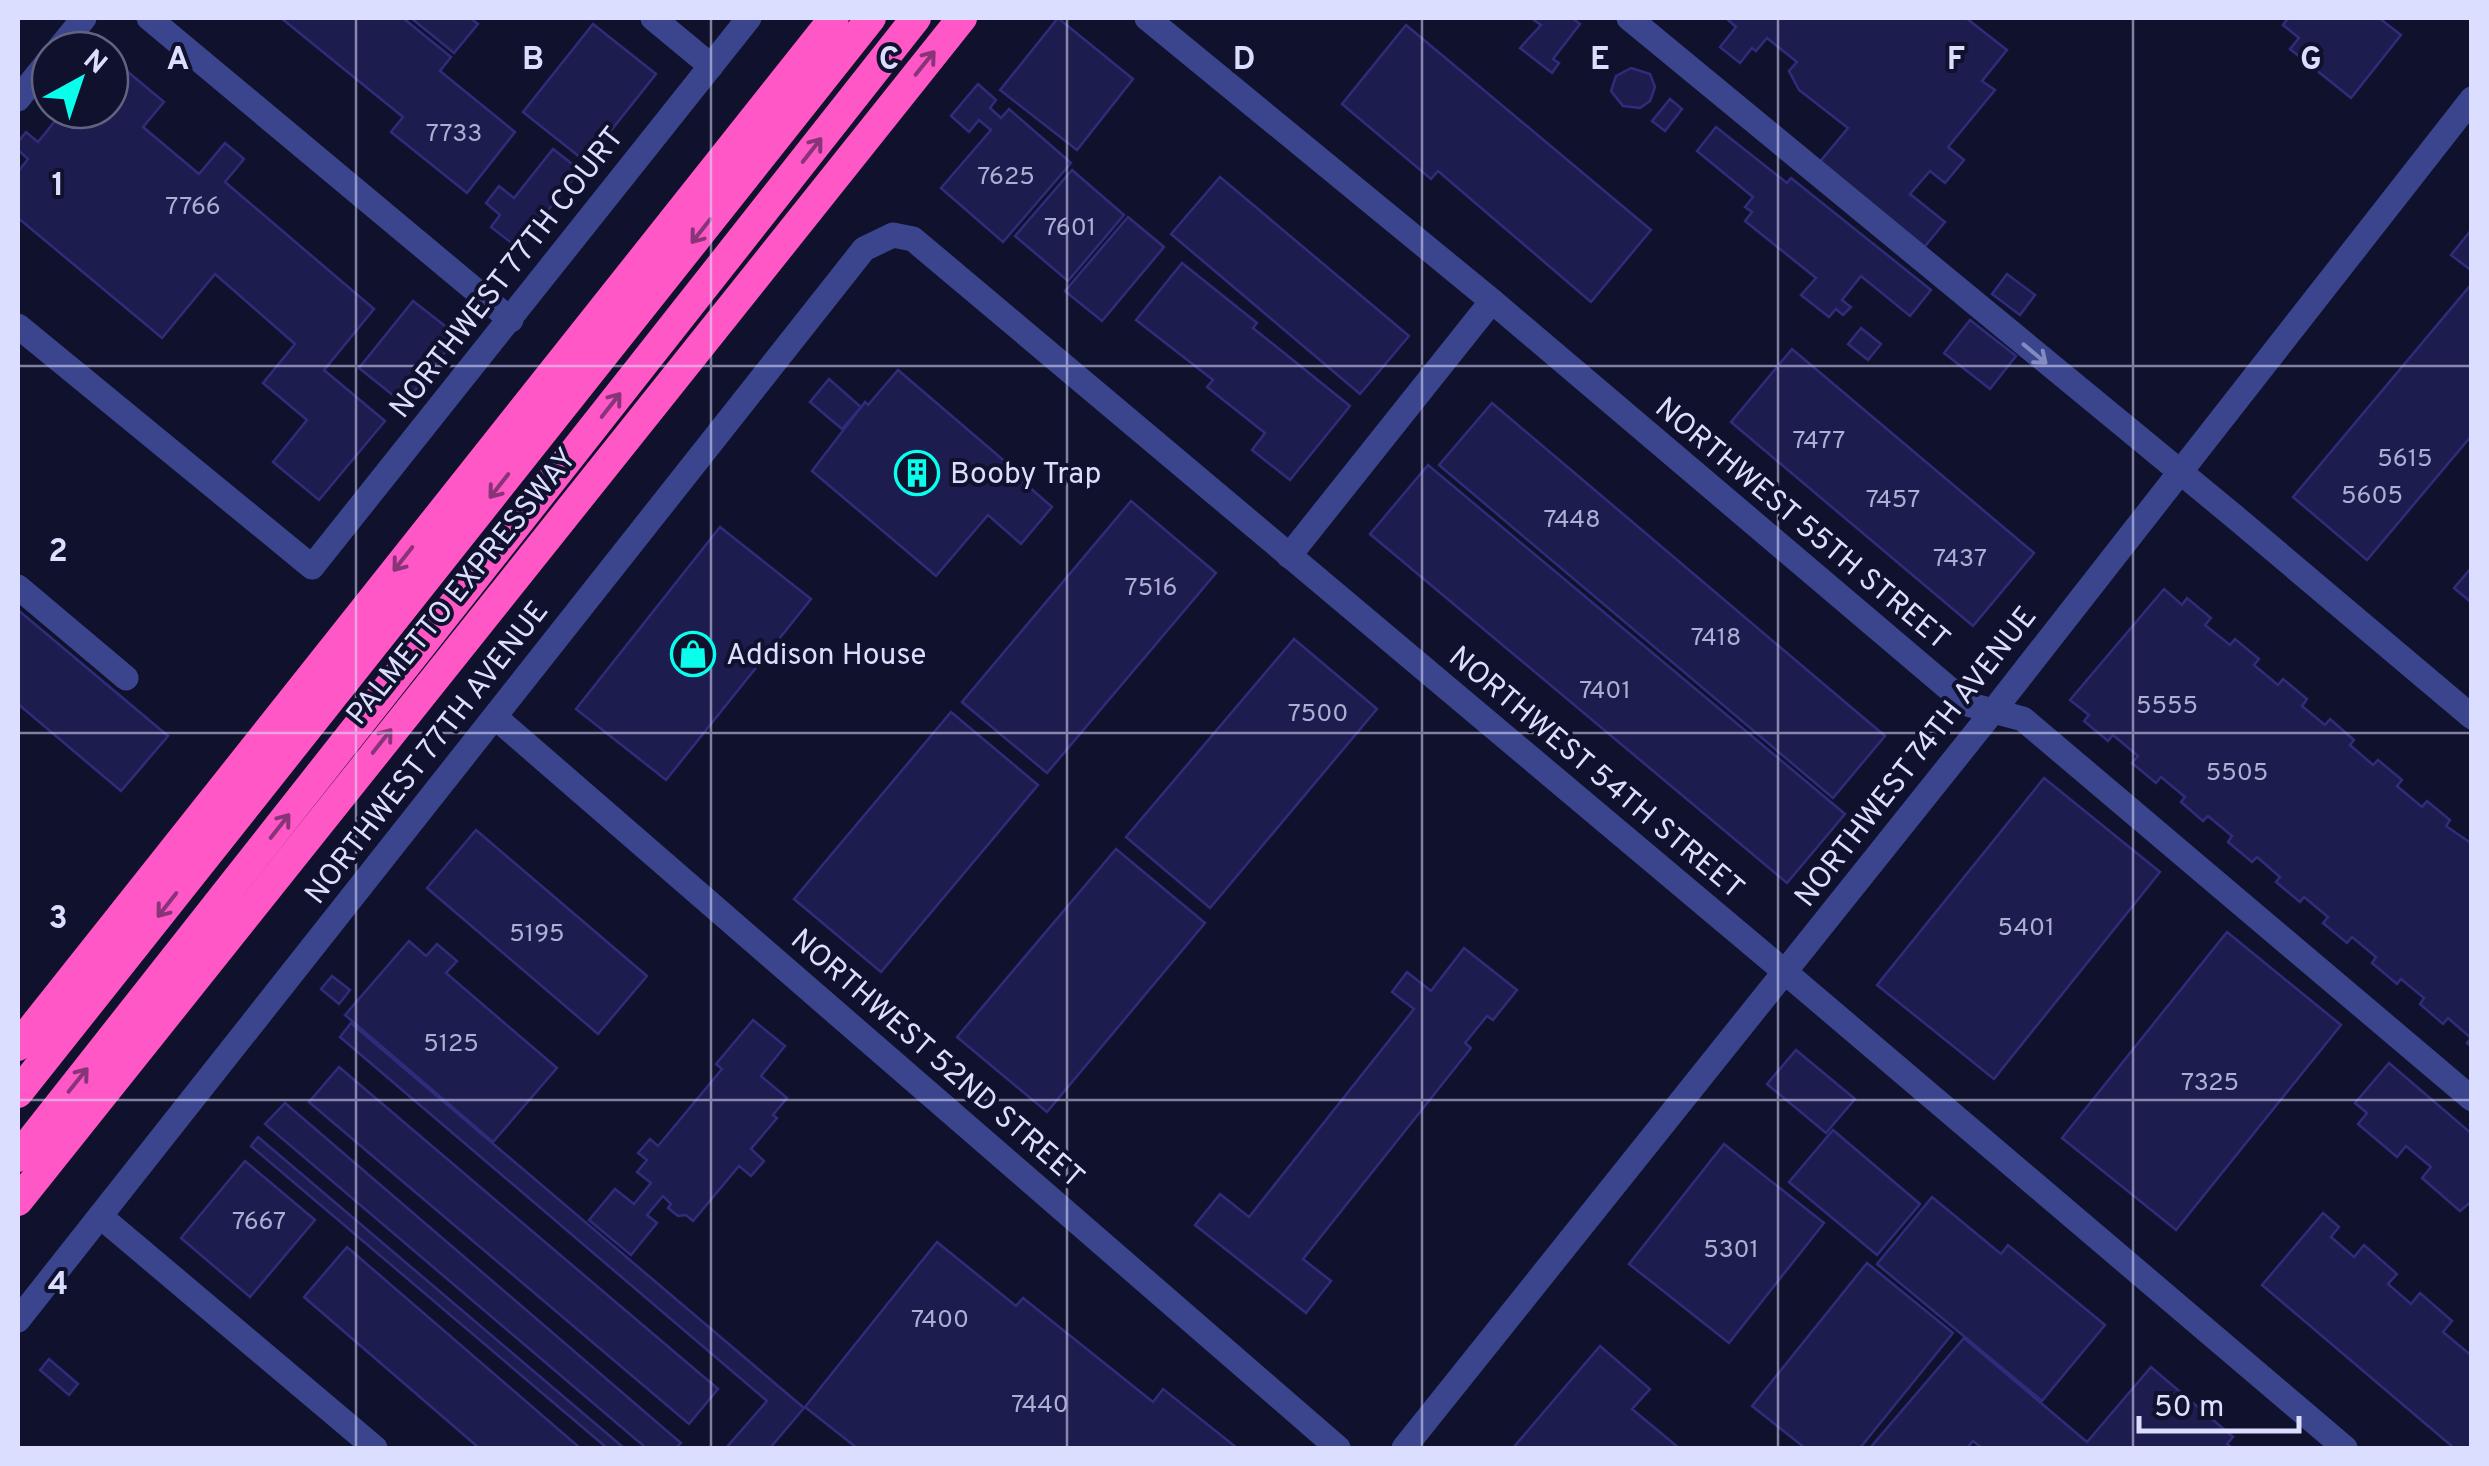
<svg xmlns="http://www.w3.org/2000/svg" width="2489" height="1466" font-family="Overpass,sans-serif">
<rect width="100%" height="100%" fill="#10112d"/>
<g fill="#1d1c4e" stroke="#2f2d7b" stroke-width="2.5">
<path d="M281,18H403L451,57L440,71L515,132L467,193L391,132L403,117Z"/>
<path d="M411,18H470L478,24L454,53Z"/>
<path d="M1058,18L1133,79L1077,150L1000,90Z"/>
<path d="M1531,18H1572L1580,24L1553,59L1559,63L1552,73L1520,48L1541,25Z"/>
<path d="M1730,18H1966L2007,50L1982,81L1995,90L1948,147L1964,160L1945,183L1930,171L1910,194L1945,222L1922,250L1818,164L1848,128L1799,90L1789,71L1797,62L1767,38L1756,51L1752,48L1740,63L1720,47L1736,27L1728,20Z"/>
<path d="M2288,18H2379L2401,35L2351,98L2290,49L2299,38L2283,25Z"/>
<path d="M593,24L656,74L586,162L523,112Z"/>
<path d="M1406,25L1651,230L1591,302L1438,171L1431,179L1342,104Z"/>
<path d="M110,57L164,102L143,127L199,174L225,143L244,159L225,182L374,309L324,370L385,421L319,500L273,462L307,420L263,383L295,344L215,274L162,338L18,218V172L28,159L18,150V142L26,132L38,142L64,110H110Z"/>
<path d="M1631,68L1650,74L1655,87L1650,101L1640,108L1623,106L1611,91L1616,76Z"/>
<path d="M978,84L996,100L990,108L1001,118L1009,109L1071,163L1003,242L941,188L991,130L979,120L969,132L951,116Z"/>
<path d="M1670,99L1682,109L1665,131L1652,121Z"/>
<path d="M1716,127L1787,183L1791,178L1931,290L1910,316L1861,276L1842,300L1851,307L1843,315L1836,309L1829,317L1801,295L1816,278L1745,221L1752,212L1745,207L1753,197L1697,151Z"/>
<path d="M553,149L580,170L518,248L491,227L500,215L486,203L499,186L514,198Z"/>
<path d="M1072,170L1124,215L1068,281L1015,236Z"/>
<path d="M1220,177L1409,336L1360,394L1171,234Z"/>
<path d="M1128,217L1164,247L1102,321L1065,291Z"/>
<path d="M2472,229V271L2451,255Z"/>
<path d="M1182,263L1257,323L1253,328L1350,406L1290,480L1252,450L1265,433L1207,387L1213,380L1136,320Z"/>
<path d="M2007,274L2035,295L2020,315L1992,294Z"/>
<path d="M2469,287L2472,289V435L2367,560L2293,497Z"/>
<path d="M413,301L458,336L404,404L359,368Z"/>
<path d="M1970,320L2016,356L1990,389L1944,353Z"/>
<path d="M1861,328L1881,344L1868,360L1848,344Z"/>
<path d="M1792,349L2034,553L1973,626L1731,422Z"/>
<path d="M898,370L1022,476L1020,479L1052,507L1021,544L988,515L936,576L812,471L865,402L868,405Z"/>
<path d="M829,379L861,407L842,429L810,402Z"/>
<path d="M1492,403L1885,736L1833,798L1439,465Z"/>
<path d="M1428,465L1845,814L1787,883L1370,534Z"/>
<path d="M1131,501L1216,573L1047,773L962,702Z"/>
<path d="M720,527L811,599L666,780L576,709Z"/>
<path d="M2472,567V603L2454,588Z"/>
<path d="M2164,589L2182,605L2187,598L2211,618L2205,625L2230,645L2235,639L2259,659L2254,665L2278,685L2283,679L2307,699L2302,706L2325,725L2330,719L2354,740L2350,745L2373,765L2378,760L2402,780L2397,786L2422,807L2427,801L2450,820L2446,826L2472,844V1047L2467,1043L2471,1038L2448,1018L2443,1024L2420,1004L2424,998L2401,979L2397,984L2372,963L2376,957L2352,937L2347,943L2323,923L2328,917L2304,897L2300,902L2276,882L2280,877L2257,857L2252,862L2228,842L2232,836L2208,816L2203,821L2181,802L2185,797L2161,777L2156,783L2132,763L2138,756L2113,735L2108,741L2084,721L2089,715L2070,700Z"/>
<path d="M18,610L168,736L121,791L18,704Z"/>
<path d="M1294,639L1377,709L1210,908L1126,837Z"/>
<path d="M951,712L1038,785L881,972L794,899Z"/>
<path d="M2044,778L2160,872L1994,1079L1877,985Z"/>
<path d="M476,830L647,976L598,1034L427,888Z"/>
<path d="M1116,849L1205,923L1047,1112L957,1037Z"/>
<path d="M2227,932L2341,1025L2176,1230L2062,1138Z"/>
<path d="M409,941L426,956L437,944L457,961L446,973L557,1068L493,1142L345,1015Z"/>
<path d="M1464,948L1517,990L1493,1020L1487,1016L1465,1043L1471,1048L1303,1259L1331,1281L1306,1313L1195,1225L1220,1194L1249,1217L1414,1009L1392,992L1407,972L1431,991Z"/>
<path d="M332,976L350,990L339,1004L321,989Z"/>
<path d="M753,1020L785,1046L761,1076L787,1098L773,1115L777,1118L751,1149L764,1161L751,1176L739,1166L693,1221L686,1215L678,1216L668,1208L671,1204L663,1196L647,1215L657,1223L631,1255L589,1220L615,1189L634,1204L651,1183L637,1172L647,1160L638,1153L650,1139L658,1146L722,1069L716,1064Z"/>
<path d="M351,1023L804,1408L770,1448H726L767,1401L340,1037Z"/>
<path d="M1796,1050L1855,1099L1826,1133L1767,1084Z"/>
<path d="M2389,1063L2472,1134V1201L2460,1211L2422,1178L2431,1167L2406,1146L2397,1157L2358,1124L2367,1113L2355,1103Z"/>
<path d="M339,1067L718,1389L689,1424L309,1102Z"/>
<path d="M285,1103L681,1443L676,1448H646L265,1124Z"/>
<path d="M1833,1130L1920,1204L1877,1255L1789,1182Z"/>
<path d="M258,1137L624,1448H607L251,1146Z"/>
<path d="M1724,1144L1824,1223L1729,1343L1629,1264Z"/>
<path d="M245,1161L315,1220L250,1297L181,1238Z"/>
<path d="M1932,1197L2001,1254L2008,1245L2105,1325L2042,1401L1877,1264Z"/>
<path d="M2323,1213L2339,1227L2331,1237L2354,1257L2364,1245L2397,1274L2388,1284L2411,1304L2420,1293L2452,1321L2443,1332L2472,1356V1448H2454L2262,1285Z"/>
<path d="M937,1242L1016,1306L1023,1298L1153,1402L1163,1389L1237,1448H857L805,1407Z"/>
<path d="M347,1247L580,1448H479L304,1297Z"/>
<path d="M1867,1263L1953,1333L1860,1448H1805L1752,1406Z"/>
<path d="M1964,1338L2087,1442L2151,1367L2233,1437L2227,1444L2232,1448H1982L1973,1441L1967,1448H1870Z"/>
<path d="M1600,1346L1650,1389L1632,1409L1679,1448H1513Z"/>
<path d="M49,1359L78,1384L69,1395L40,1370Z"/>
</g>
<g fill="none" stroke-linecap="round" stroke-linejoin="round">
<g stroke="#3a458d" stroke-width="25">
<path d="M149,18L511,320"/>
<path d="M653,18L711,66"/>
<path d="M1147,18L1492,301L1967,704L2023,719L2472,1099"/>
<path d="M1629,18L2235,517L2472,717"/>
<path d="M58,50L84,18"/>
<path d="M18,99L50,59"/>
<path d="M18,326L312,567L749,18"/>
<path d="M1289,556L1492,301"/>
<path d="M18,587L126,678"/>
<path d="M495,717L1338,1448"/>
<path d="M100,1216L375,1448"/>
<path d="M18,1320L864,249L893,235L913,239L1785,972L2345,1448"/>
<path d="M1404,1448L1994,710L2472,99"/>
</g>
<g stroke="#ff57c5" stroke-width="30">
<path d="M18,1046L834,18"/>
<path d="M18,1093L871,18"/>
<path d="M18,1157L916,18"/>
<path d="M18,1201L962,18"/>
</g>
</g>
<defs><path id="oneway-shaft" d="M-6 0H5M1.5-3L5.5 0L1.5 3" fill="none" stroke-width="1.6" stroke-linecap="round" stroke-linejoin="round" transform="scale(2.5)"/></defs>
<g stroke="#883479">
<use href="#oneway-shaft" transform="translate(925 63) rotate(-51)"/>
<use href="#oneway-shaft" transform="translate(812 150) rotate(-52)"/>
<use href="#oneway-shaft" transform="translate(701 231) rotate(128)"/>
<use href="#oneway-shaft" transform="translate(611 405) rotate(-52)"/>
<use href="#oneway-shaft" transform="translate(499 486) rotate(128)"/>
<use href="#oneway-shaft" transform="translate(403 559) rotate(128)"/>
<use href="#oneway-shaft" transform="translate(382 741) rotate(-52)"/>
<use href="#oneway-shaft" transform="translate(280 826) rotate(-52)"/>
<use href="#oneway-shaft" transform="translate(167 905) rotate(128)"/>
<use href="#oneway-shaft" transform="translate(78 1080) rotate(-51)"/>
</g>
<use stroke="#838ac0" href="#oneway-shaft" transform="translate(2035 354) rotate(40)"/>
<path fill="none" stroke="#dcdeff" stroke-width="2.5" stroke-opacity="0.55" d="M356,18V1448M711,18V1448M1067,18V1448M1422,18V1448M1778,18V1448M2133,18V1448M18,366H2472M18,733H2472M18,1100H2472"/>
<defs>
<symbol id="building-ring" viewBox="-11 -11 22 22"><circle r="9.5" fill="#10112d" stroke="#08ffec" stroke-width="1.5"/><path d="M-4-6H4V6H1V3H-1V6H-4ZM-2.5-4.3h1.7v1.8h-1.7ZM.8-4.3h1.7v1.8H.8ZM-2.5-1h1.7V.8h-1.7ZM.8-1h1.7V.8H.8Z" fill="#08ffec"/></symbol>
<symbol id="shop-ring" viewBox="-11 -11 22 22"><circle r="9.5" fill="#10112d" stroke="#08ffec" stroke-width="1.5"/><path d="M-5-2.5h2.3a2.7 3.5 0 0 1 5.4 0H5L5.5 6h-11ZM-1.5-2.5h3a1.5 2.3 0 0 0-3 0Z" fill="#08ffec"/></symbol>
</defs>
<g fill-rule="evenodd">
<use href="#building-ring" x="892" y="448" width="50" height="50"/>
<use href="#shop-ring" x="668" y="629" width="50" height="50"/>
</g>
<g text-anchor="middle" stroke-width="8" stroke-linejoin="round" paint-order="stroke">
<g font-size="25" fill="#acaed3">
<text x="454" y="141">7733</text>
<text x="1006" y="184">7625</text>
<text x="193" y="214">7766</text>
<text x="1070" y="235">7601</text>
<text x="1819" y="448">7477</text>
<text x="2405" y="466">5615</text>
<text x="2372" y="503">5605</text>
<text x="1893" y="507">7457</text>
<text x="1572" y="527">7448</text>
<text x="1960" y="566">7437</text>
<text x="1151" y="595">7516</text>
<text x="1716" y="645">7418</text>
<text x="1605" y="698">7401</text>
<text x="2167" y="713">5555</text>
<text x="1318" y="721">7500</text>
<text x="2237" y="780">5505</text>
<text x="2026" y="935">5401</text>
<text x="537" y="941">5195</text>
<text x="451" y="1051">5125</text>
<text x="2210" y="1090">7325</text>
<text x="259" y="1229">7667</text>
<text x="1731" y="1257">5301</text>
<text x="940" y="1327">7400</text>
<text x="1040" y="1412">7440</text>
</g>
<g font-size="30" fill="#dcdeff" stroke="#10112d">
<text transform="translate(506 272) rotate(-52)" y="10">NORTHWEST 77TH COURT</text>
<text transform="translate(1803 523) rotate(40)" y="10">NORTHWEST 55TH STREET</text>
<text transform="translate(461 586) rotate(-51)" y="10">PALMETTO EXPRESSWAY</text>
<text transform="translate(426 752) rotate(-52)" y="10">NORTHWEST 77TH AVENUE</text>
<text transform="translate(1915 756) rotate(-52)" y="10">NORTHWEST 74TH AVENUE</text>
<text transform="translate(1597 772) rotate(40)" y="10">NORTHWEST 54TH STREET</text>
<text transform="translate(938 1058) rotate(41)" y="10">NORTHWEST 52ND STREET</text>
</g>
<g font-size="30" fill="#dcdeff" stroke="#10112d" text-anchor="start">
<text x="950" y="483">Booby Trap</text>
<text x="726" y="664">Addison House</text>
</g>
</g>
<g font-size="32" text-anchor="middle" font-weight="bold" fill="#dcdeff" stroke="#10112d" stroke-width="8" stroke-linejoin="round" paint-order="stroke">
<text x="178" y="69">A</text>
<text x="533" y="69">B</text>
<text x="889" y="69">C</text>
<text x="1244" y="69">D</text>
<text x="1600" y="69">E</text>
<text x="1956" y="69">F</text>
<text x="2311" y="69">G</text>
<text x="58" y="195">1</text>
<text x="58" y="561">2</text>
<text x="58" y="928">3</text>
<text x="58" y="1294">4</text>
</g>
<rect width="2489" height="1466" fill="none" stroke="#dcdeff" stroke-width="40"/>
<g transform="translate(80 80) rotate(40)"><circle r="48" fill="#10112d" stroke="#626381" stroke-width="2.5"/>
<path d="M0-8L18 38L0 25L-18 38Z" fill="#08ffec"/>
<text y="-15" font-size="28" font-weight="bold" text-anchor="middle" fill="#dcdeff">N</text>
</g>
<path d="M2139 1416v15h160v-15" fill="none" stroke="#dcdeff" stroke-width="5"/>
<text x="2154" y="1416" font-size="30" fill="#dcdeff" stroke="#10112d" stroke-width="8" paint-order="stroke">50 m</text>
</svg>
